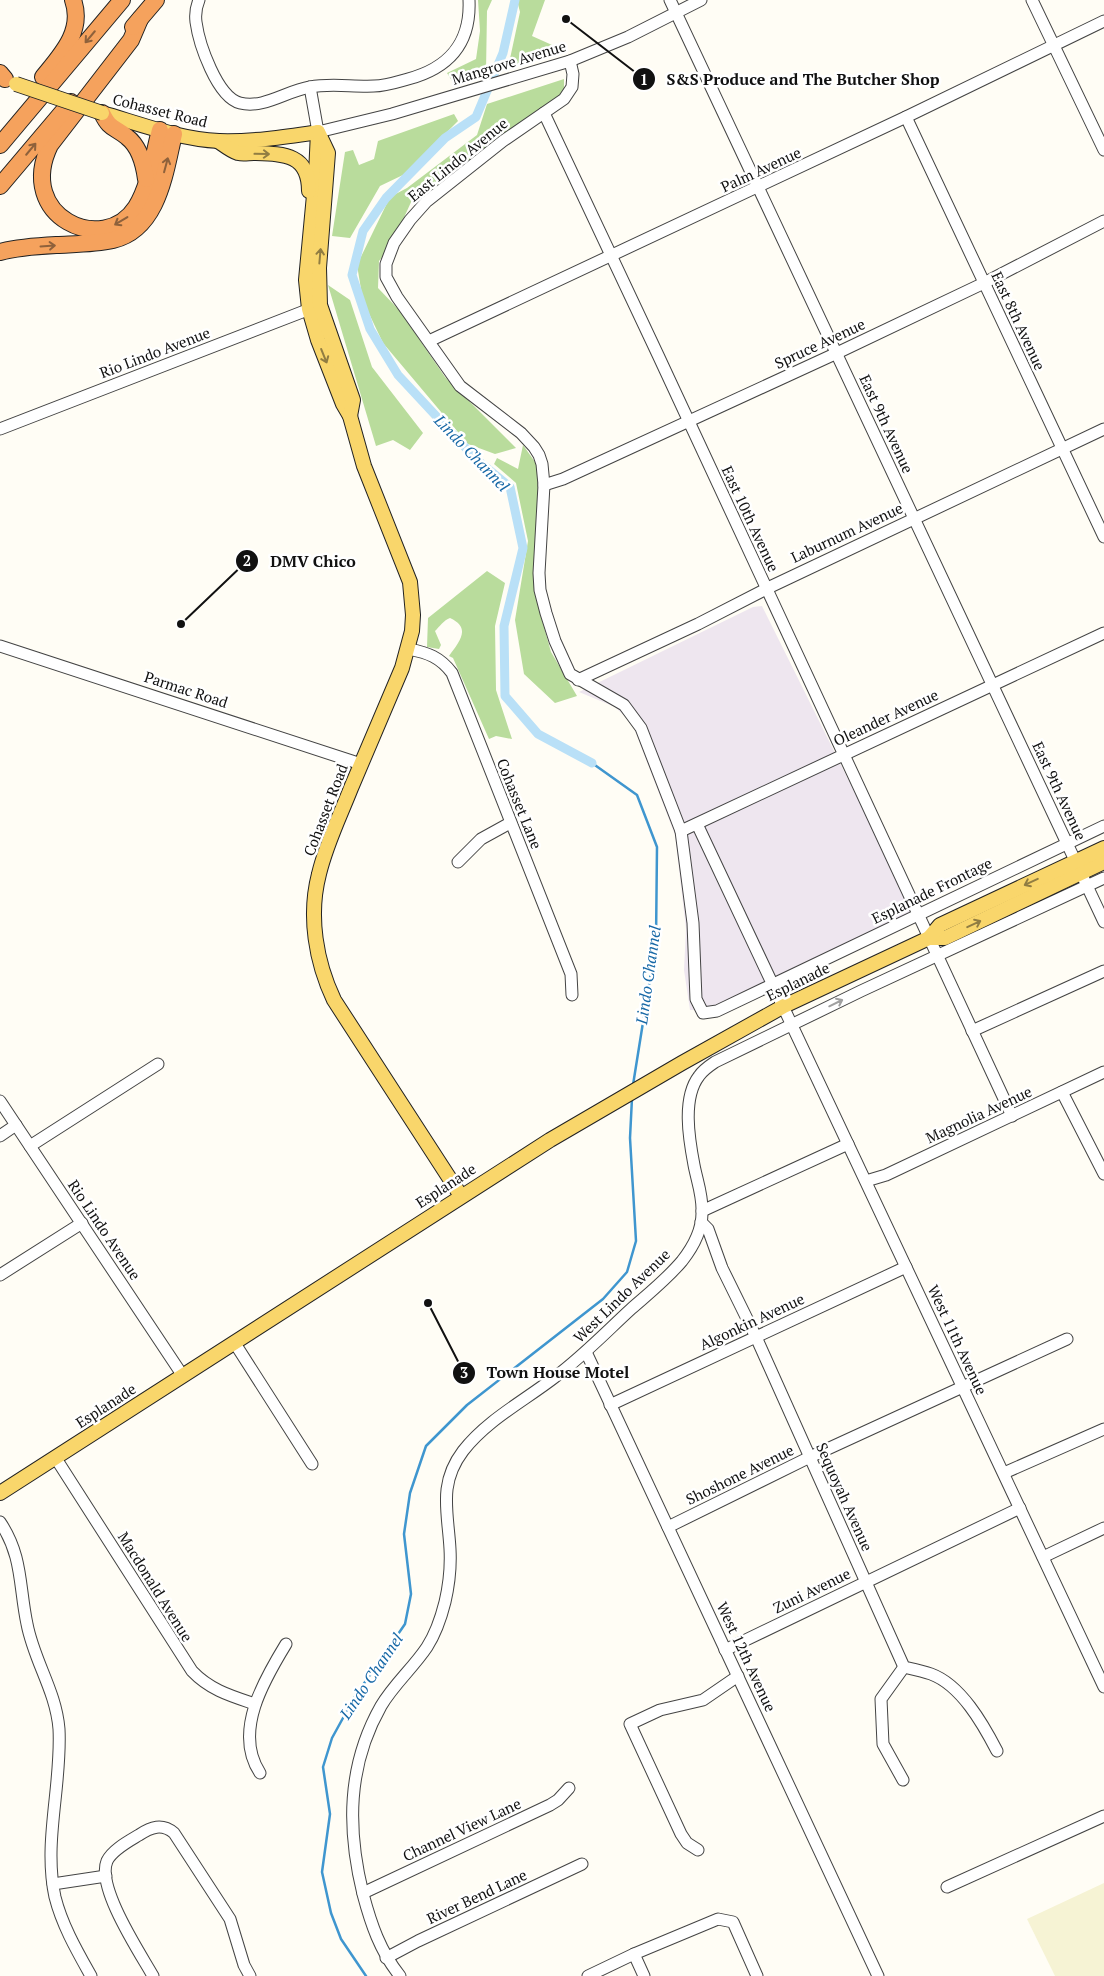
<svg xmlns="http://www.w3.org/2000/svg" width="1104" height="1976" font-family="'PT Serif',serif">
<rect width="100%" height="100%" fill="#fffdf5"/>
<path fill="#eee6ef" d="M762,606L914,912L708,1010H690L684,970L686,929L675,835L632,723L615,707L579,692L753,607Z"/>
<path fill="#f6f3d4" d="M1104,1883V1976H1055L1027,1919Z"/>
<g fill="#b9dc9c">
<path d="M478,0H492L487,11L486,72L454,84L447,73L476,59L480,31Z"/>
<path d="M517,0H545L532,36L561,49L508,68L520,12Z"/>
<path d="M564,79V92L431,192L412,200L391,246L379,261L378,288L400,311L445,377L516,448L495,454L468,444L383,343L363,301L357,265L390,197L407,188L477,135L487,104Z"/>
<path d="M454,114L458,121L405,174L380,186L350,238L332,236L345,152L353,150L359,165L374,159L378,141Z"/>
<path d="M328,285L350,300L372,367L423,433L410,450L393,440L376,446Z"/>
<path d="M523,445L540,469L534,591L551,652L577,696L555,703L524,674L515,620L528,541L516,483L494,464L497,458L518,469Z"/>
<path d="M487,571L505,583L495,626L496,690L512,739L496,736L489,739L453,658L449,656C459,642 472,628 450,618C444,620 439,627 435,631L441,645L439,649L427,647L428,618Z"/>
</g>
<g fill="none" stroke-linecap="round" stroke-linejoin="round">
<g stroke="#3f96cf" stroke-width="2.5">
<path d="M592,763L637,795L657,847L656,941L633,1085"/>
<path d="M366,1976L341,1939L331,1913L322,1872L330,1814L323,1767L332,1738L354,1698L405,1624L411,1594L404,1534L410,1493L426,1446L467,1405L603,1299L627,1272L636,1241L630,1138L632,1098"/>
</g>
<path stroke="#b9e0f7" stroke-width="9" d="M515,0L503,53L476,117L445,138L386,198L363,231L352,275L370,329L398,375L477,460L510,487L523,548L504,626L505,696L538,734L592,763"/>
<defs>
<g id="minor">
<path d="M199,0C196,7 195,14 196,22C199,44 217,97 240,103C264,109 286,91 310,87C330,83 353,87 374,86C386,86 397,82 408,79C449,68 471,43 469,0"/>
<path d="M670,0L1104,922"/>
<path d="M1032,0L1104,150"/>
<path d="M570,61L573,74L572,87L564,99L503,141L426,202L410,220L394,243L386,264V277L397,297L460,386L521,433L534,447L539,455L542,464L544,485L539,573L540,590L546,613L555,641L570,674L624,705L641,728L681,831L693,923L696,999L703,1013L717,1011L1104,826"/>
<path d="M310,87L318,132L392,114L570,61L628,37L701,0"/>
<path d="M544,113L658,355L1012,1116"/>
<path d="M906,117L1104,537"/>
<path d="M429,341L906,117L1104,21"/>
<path d="M0,429L315,307"/>
<path d="M544,485L563,479L837,353L984,283L1104,221"/>
<path d="M0,646L361,764"/>
<path d="M409,649C428,653 440,657 452,673L571,974L572,995"/>
<path d="M578,680L698,624L772,586L1104,429"/>
<path d="M697,824L1104,1687"/>
<path d="M681,831L1104,633"/>
<path d="M458,862L481,839L510,823"/>
<path d="M972,1031L1104,971"/>
<path d="M1062,1092L1104,1174"/>
<path d="M0,1101L183,1376"/>
<path d="M0,1136L16,1125"/>
<path d="M30,1146L158,1064"/>
<path d="M866,1181L886,1175L1104,1072"/>
<path d="M702,1211L848,1144"/>
<path d="M701,1222L708,1229L722,1268L756,1337L904,1667C913,1669 923,1671 931,1674C961,1685 983,1724 997,1751"/>
<path d="M0,1275L82,1223"/>
<path d="M234,1342L312,1464"/>
<path d="M586,1352L878,1976"/>
<path d="M610,1405L906,1267"/>
<path d="M55,1457L192,1671C210,1690 231,1696 255,1704"/>
<path d="M1004,1473L1104,1429"/>
<path d="M0,1522C23,1556 19,1587 27,1624C34,1661 56,1691 59,1729C62,1785 43,1842 55,1897C62,1925 77,1951 91,1976"/>
<path d="M668,1527L810,1457L1067,1339"/>
<path d="M1043,1557L1104,1528"/>
<path d="M725,1650L1020,1508"/>
<path d="M260,1773C233,1732 264,1680 286,1644"/>
<path d="M903,1780L883,1744L881,1699L904,1667"/>
<path d="M698,1850L687,1843L681,1834L630,1724L660,1710L703,1700L738,1676"/>
<path d="M53,1884L106,1876"/>
<path d="M947,1887L1104,1816"/>
<path d="M363,1893L550,1805L558,1800L569,1788"/>
<path d="M634,1954L644,1976"/>
<path d="M386,1958L418,1941L582,1864"/>
<path d="M153,1976C140,1953 96,1887 107,1861C112,1850 129,1841 139,1835C151,1827 162,1823 174,1833L230,1919L244,1965L250,1976"/>
<path d="M400,1976C380,1951 371,1924 363,1894C347,1829 347,1766 381,1706C394,1684 413,1668 427,1647C436,1633 441,1618 445,1602C449,1585 451,1567 450,1549C448,1512 438,1484 463,1451C487,1420 524,1401 555,1377C582,1357 606,1332 631,1309C648,1294 667,1279 682,1261C693,1247 702,1231 702,1213C703,1196 697,1181 694,1165C689,1139 682,1098 699,1076C703,1070 709,1066 715,1062L861,991L1104,878"/>
<path d="M588,1976L634,1954L718,1919L733,1922L757,1976"/>
</g>
<g id="major">
<path d="M102,113C140,124 179,139 219,141C253,142 285,137 318,132"/>
<path d="M318,132L316,174L306,280L309,309L318,340L343,404L350,416L364,466L410,582L413,615L412,631L402,668C385,708 368,748 351,788C340,816 326,844 319,874C308,916 316,962 334,1000L461,1196"/>
<path d="M319,134L328,153L319,268L320,305L353,400L350,416"/>
<path d="M218,141C224,145 231,151 238,153C243,154 249,153 254,153C284,154 309,154 309,191"/>
<path d="M929,938H945L1104,862"/>
<path d="M0,1493L550,1140L682,1063L784,1006L929,938L940,925L1104,848"/>
</g>
<g id="highway">
<path d="M140,19L131,40L50,145C15,217 104,257 136,207C149,187 154,153 160,130"/>
<path d="M133,27L156,0"/>
<path d="M0,73L5,79"/>
<path d="M43,77C61,55 84,31 73,0"/>
<path d="M102,113C110,130 114,126 127,137C140,147 144,164 146,179"/>
<path d="M0,145L122,0"/>
<path d="M0,186L71,102"/>
<path d="M0,252C18,247 38,246 57,245C75,244 95,244 113,240C159,229 165,171 174,134"/>
</g>
</defs>
<use href="#minor" stroke="#444" stroke-width="13"/>
<use href="#major" stroke="#222" stroke-width="16"/>
<use href="#highway" stroke="#222" stroke-width="18"/>
<use href="#minor" stroke="#fff" stroke-width="11"/>
<use href="#major" stroke="#f9d66b" stroke-width="14"/>
<use href="#highway" stroke="#f5a25d" stroke-width="16"/>
<defs>
<path id="major-bridge" d="M16,84L102,113"/>
</defs>
<use href="#major-bridge" stroke="#222" stroke-width="16" stroke-linecap="butt"/>
<use href="#major-bridge" stroke="#f9d66b" stroke-width="14"/>
</g>
<defs><path id="oneway-shaft" d="M-6 0H5M1.5-3L5.5 0L1.5 3" fill="none" stroke-width="1.6" stroke-linecap="round" stroke-linejoin="round" transform="scale(1.25)"/></defs>
<g stroke="#8e613b">
<use href="#oneway-shaft" transform="translate(90 37) rotate(130)"/>
<use href="#oneway-shaft" transform="translate(31 149) rotate(-50)"/>
<use href="#oneway-shaft" transform="translate(166 165) rotate(-75)"/>
<use href="#oneway-shaft" transform="translate(121 221) rotate(149)"/>
<use href="#oneway-shaft" transform="translate(48 246) rotate(-4)"/>
</g>
<g stroke="#917d42">
<use href="#oneway-shaft" transform="translate(262 154) rotate(1)"/>
<use href="#oneway-shaft" transform="translate(320 256) rotate(-85)"/>
<use href="#oneway-shaft" transform="translate(324 356) rotate(68)"/>
<use href="#oneway-shaft" transform="translate(1031 882) rotate(155)"/>
<use href="#oneway-shaft" transform="translate(974 924) rotate(-25)"/>
</g>
<use stroke="#a0a0a0" href="#oneway-shaft" transform="translate(836 1003) rotate(-26)"/>
<g text-anchor="middle" stroke-width="5" stroke-linejoin="round" paint-order="stroke">
<g font-size="15" fill="#111" stroke="#fff">
<text transform="translate(509 63) rotate(-17)" y="5">Mangrove Avenue</text>
<text transform="translate(160 111) rotate(14)" y="5">Cohasset Road</text>
<text transform="translate(458 160) rotate(-39)" y="5">East Lindo Avenue</text>
<text transform="translate(761 170) rotate(-25)" y="5">Palm Avenue</text>
<text transform="translate(1018 321) rotate(65)" y="5">East 8th Avenue</text>
<text transform="translate(820 344) rotate(-25)" y="5">Spruce Avenue</text>
<text transform="translate(155 353) rotate(-21)" y="5">Rio Lindo Avenue</text>
<text transform="translate(886 424) rotate(65)" y="5">East 9th Avenue</text>
<text transform="translate(750 519) rotate(65)" y="5">East 10th Avenue</text>
<text transform="translate(847 533) rotate(-25)" y="5">Laburnum Avenue</text>
<text transform="translate(186 690) rotate(18)" y="5">Parmac Road</text>
<text transform="translate(886 718) rotate(-25)" y="5">Oleander Avenue</text>
<text transform="translate(1059 791) rotate(65)" y="5">East 9th Avenue</text>
<text transform="translate(519 804) rotate(68)" y="5">Cohasset Lane</text>
<text transform="translate(326 810) rotate(-69)" y="5">Cohasset Road</text>
<text transform="translate(932 891) rotate(-26)" y="5">Esplanade Frontage</text>
<text transform="translate(798 982) rotate(-26)" y="5">Esplanade</text>
<text transform="translate(979 1115) rotate(-25)" y="5">Magnolia Avenue</text>
<text transform="translate(446 1186) rotate(-33)" y="5">Esplanade</text>
<text transform="translate(104 1230) rotate(56)" y="5">Rio Lindo Avenue</text>
<text transform="translate(622 1296) rotate(-44)" y="5">West Lindo Avenue</text>
<text transform="translate(752 1322) rotate(-25)" y="5">Algonkin Avenue</text>
<text transform="translate(957 1340) rotate(65)" y="5">West 11th Avenue</text>
<text transform="translate(106 1406) rotate(-33)" y="5">Esplanade</text>
<text transform="translate(740 1475) rotate(-26)" y="5">Shoshone Avenue</text>
<text transform="translate(844 1497) rotate(66)" y="5">Sequoyah Avenue</text>
<text transform="translate(155 1587) rotate(58)" y="5">Macdonald Avenue</text>
<text transform="translate(812 1591) rotate(-26)" y="5">Zuni Avenue</text>
<text transform="translate(746 1657) rotate(65)" y="5">West 12th Avenue</text>
<text transform="translate(462 1830) rotate(-25)" y="5">Channel View Lane</text>
<text transform="translate(477 1897) rotate(-25)" y="5">River Bend Lane</text>
</g>
<g font-size="16" font-style="italic" fill="#1768a6" stroke="#fff">
<text transform="translate(472 453) rotate(46)" y="6">Lindo Channel</text>
<text transform="translate(648 975) rotate(-82)" y="6">Lindo Channel</text>
<text transform="translate(371 1676) rotate(-56)" y="6">Lindo Channel</text>
</g>
</g>
<path fill="none" stroke="#111" stroke-width="2" d="M566 19L644 79M181 624L247 561M428 1303L464 1373"/>
<g fill="#111" stroke="#fff" stroke-width="2">
<circle cx="566" cy="19" r="5"/>
<circle cx="181" cy="624" r="5"/>
<circle cx="428" cy="1303" r="5"/>
<circle cx="644" cy="79" r="12"/>
<circle cx="247" cy="561" r="12"/>
<circle cx="464" cy="1373" r="12"/>
</g>
<g font-size="15" text-anchor="middle" font-weight="bold" fill="#fff">
<text x="644" y="85">1</text>
<text x="247" y="566">2</text>
<text x="464" y="1378">3</text>
</g>
<g font-size="16" text-anchor="middle" font-weight="bold" fill="#111" stroke="#fff" stroke-width="5" stroke-linejoin="round" paint-order="stroke">
<text x="803" y="85">S&amp;S Produce and The Butcher Shop</text>
<text x="313" y="567">DMV Chico</text>
<text x="558" y="1378">Town House Motel</text>
</g>
</svg>
